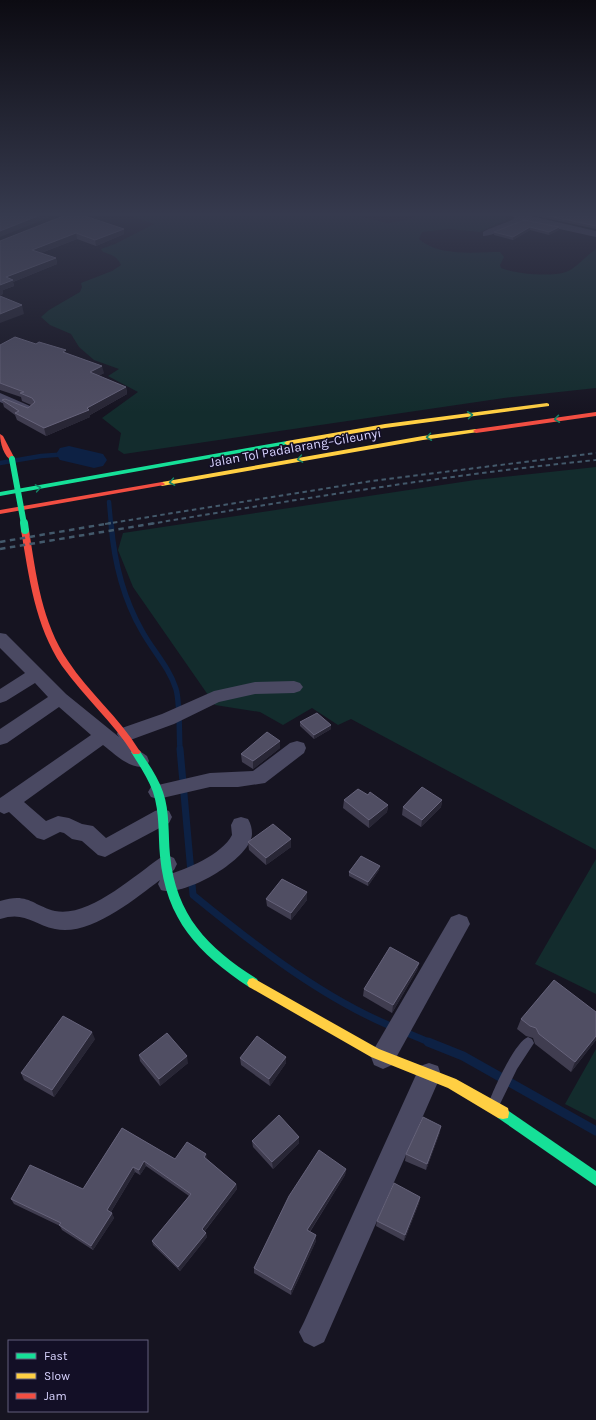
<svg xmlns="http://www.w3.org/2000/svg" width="596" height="1420" font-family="Karla,sans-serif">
<rect width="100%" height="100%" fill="#161421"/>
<g fill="#132c2d">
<path d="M122,213H346L388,223L406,220L420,213H504L507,220L480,232L449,229L422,232L419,239C439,257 476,252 500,252L504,257L500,265L501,268C517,274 550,277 566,272C575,269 587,255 596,249V388L504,398L124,454L118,450L121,433L102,418L138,392L108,376L119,369L94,360L79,347L71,334L50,325L41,317L49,310L80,292L82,287L81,283L112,271L121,265C118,257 110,254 103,252L101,249L115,244L154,224Z"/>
<path d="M596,467V850L351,719L338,725L312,708L283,725L260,712L215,705L133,587L118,550L123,533L475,480Z"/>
<path d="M596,859V994L535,964Z"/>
<path d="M596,1049V1120L565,1104Z"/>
</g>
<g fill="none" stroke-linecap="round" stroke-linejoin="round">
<g stroke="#0d2144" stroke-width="4.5">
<path d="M0,463L41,456L69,454"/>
<path d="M109,502L111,524"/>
</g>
<path stroke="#0d2144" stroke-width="5.5" d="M111,523C114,561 123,598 142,631C153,651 169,667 176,689C180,702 179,735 180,750"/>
<path stroke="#0d2144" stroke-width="7" d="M180,749L193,895C248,940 312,990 377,1020C394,1028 413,1035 431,1043"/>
<path stroke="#0d2144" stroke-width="9" d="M428,1042L463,1056L596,1131"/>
<path fill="#0d2144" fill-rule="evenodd" d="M69,446L103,454L107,460L103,466L94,468L60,460L56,454L60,448Z"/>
<path fill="#4a4962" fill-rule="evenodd" d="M528,1037L532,1039L534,1043L517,1069L499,1106L495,1108L491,1106L489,1102C494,1088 515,1042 528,1037Z"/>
<g fill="#4a4962" fill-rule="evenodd">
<path d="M506,213H518L596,231V237L523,221C516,225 489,237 483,236V232C493,226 505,224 515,218Z"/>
<path d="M0,393L30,406L32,409L26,413L0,402Z"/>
<path d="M0,633L6,634L66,694L119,737L117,734L119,729L162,714L214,691L255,682L294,681L300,683L303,687L300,691L294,693L255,694L219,702L174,724L133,739L126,741L122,739L147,756L149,761L147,766C131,771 115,754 103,745L24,802L46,821L58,816L69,818L82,824L93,826L106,838L155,811L162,809L169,811L172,817L169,823L105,857L98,855L82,841L72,839L64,833L60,832L44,840L37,838L9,812L4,814L0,812V798L3,796L91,735L59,707L7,743L0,745V729L48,697L35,683L6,701L0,703V689L25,673L0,648Z"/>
<path d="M297,741L304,743L306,748L304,753L265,783L238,787H210L158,799L151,797L148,792L151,787L158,785L210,773L253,771L290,743Z"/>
<path d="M241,817L248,819C251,824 252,829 252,834C251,859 183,898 161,890L158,884L160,880C135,899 89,937 55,929C32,924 25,911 0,919V901C28,892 32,905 55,911C88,918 134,876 160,858L167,855L174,858L177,864L174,870L165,876C186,869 222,855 232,835L231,825L234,819Z"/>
<path d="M459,914L467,917L470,924L392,1065L383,1069L374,1065L371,1057L374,1049L451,917Z"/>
<path d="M429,1063L438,1066L441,1075L324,1342L314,1347L304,1342L299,1332L304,1322L420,1066Z"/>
</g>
<g fill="#16e098" fill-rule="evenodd">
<path d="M287,441L289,442V444L0,496V492Z"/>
<path d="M136,749L139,750C148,763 158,777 163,792C170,812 168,834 170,855C176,916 208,948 257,979L259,983L257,987L253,988L249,987C198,953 166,920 160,856C158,835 160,813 153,792C148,778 139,765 131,752L133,750Z"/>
<path d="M503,1107L596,1171V1186L498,1118L497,1113L498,1108Z"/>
</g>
<g fill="#ffcf43" fill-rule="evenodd">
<path d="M547,403L549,404V406L385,428L287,445L284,443L287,441L385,424Z"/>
<path d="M476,429L478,430V432L423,440L162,486L159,484L162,482L423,436Z"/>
<path d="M253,978L379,1049L456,1079L508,1108L509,1113L508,1118L503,1119L498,1118L448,1088L371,1057L249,987L247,983L249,979Z"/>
</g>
<g fill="#f24e42" fill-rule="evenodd">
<path d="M596,412V416L476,433L473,431L476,429Z"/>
<path d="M0,434L3,436L15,459L14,460L12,461C4,457 0,443 0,434Z"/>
<path d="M162,482L165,484L164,485L0,514V510Z"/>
<path d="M22,528H28L29,530C36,575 42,623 68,661C89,693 119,717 139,750L141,752L139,754H133C113,722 84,697 62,666C35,626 29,577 21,530Z"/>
</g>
<g stroke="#43596b" stroke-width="2" stroke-dasharray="4.5 3.5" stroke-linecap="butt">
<path d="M105,524L372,481L596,453"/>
<path d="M150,524C298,499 447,475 596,460"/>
</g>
<g stroke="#43596b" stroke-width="2.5" stroke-dasharray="5.5 4.5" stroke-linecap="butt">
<path d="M0,542L111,523"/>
<path d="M0,549L156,523"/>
</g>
<path stroke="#16e098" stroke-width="6" d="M12,459L24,524"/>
<path stroke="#16e098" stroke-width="8" d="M24,523L25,530"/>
</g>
<g fill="#403d50">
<path d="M522,213H596V229Z"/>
<path d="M524,220L559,227V230L549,235L530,230L513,240L494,235V232Z"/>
<path d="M124,229V234L96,246L77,239L41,253L56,258L57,264L13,282L14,286L3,290V294L0,295V241Z"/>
<path d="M36,344L67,353L104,373L98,376L126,387L127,394L90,415V417L46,436L17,420L15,415L4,407L2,400L28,408L31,405L22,401L21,397L0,390V345Z"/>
<path d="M300,722L331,729L314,739L300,726Z"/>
<path d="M280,748L253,769L242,762L241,754Z"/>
<path d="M368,795L388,805L387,812L369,828L343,808L344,800Z"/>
<path d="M442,800L441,807L421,827L402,815L403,807Z"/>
<path d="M248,842L291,847L266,865L249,850Z"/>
<path d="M379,870L368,886L349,876V872Z"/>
<path d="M266,899L307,900L291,920L267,906Z"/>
<path d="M419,963L417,970L392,1013L363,996L364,989Z"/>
<path d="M596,1012V1040L571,1072L535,1044L533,1038L526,1036L517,1029L521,1019Z"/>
<path d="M95,1039L54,1097L24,1080L21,1073Z"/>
<path d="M139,1055L188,1063L160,1086L140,1061Z"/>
<path d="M286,1057V1063L270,1086L241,1065L240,1058Z"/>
<path d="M122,1128L175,1159H207L236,1184L237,1189L205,1231L207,1237L180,1271L153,1245L152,1241L189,1196L146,1166L140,1175L135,1172L111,1212L114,1218L93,1250L62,1230L60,1226L14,1204L11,1199L83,1189Z"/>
<path d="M440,1132L426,1170L405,1161L406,1154Z"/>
<path d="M252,1141L299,1143L273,1169L253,1147Z"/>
<path d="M346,1169L345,1175L310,1232L316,1235V1241L291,1295L254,1273V1268Z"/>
<path d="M420,1197L419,1203L404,1241L376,1226L377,1221Z"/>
</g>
<g fill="#282635">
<path d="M45,213H60L0,237V231Z"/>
<path d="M530,227V230L513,240V237Z"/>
<path d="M559,227V230L549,235V232Z"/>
<path d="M124,229V234L96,246L95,240Z"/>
<path d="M76,233L77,239L33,256L32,250Z"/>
<path d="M56,258L57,264L13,282L14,286L3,290V294L0,295V285L6,277Z"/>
<path d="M22,305L24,314L0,323V314Z"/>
<path d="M102,366L104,373L91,380L90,372Z"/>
<path d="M126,387L127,394L90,415V417L46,436L44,428L87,408Z"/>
<path d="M331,725V729L314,739V735Z"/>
<path d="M280,741V748L253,769V761Z"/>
<path d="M442,800L441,807L421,827L422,820Z"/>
<path d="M388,805L387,812L369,828V820Z"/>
<path d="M291,839V847L266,865V858Z"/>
<path d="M380,866L379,870L368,886V882Z"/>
<path d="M307,892V900L291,920V913Z"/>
<path d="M419,963L417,970L392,1013L393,1005Z"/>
<path d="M92,1032L95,1039L54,1097L52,1090Z"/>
<path d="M596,1036V1040L571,1072L575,1062Z"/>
<path d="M187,1056L188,1063L160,1086L159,1079Z"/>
<path d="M286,1057V1063L270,1086L269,1079Z"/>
<path d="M441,1126L440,1132L426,1170L427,1164Z"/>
<path d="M299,1137V1143L273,1169L272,1162Z"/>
<path d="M206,1154L207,1159L205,1162L204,1157Z"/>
<path d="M144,1161L146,1166L140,1175L139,1170Z"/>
<path d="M133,1167L135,1172L109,1215L107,1210Z"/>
<path d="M346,1169L345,1175L307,1236V1230Z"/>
<path d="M236,1184L237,1189L203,1233L202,1229Z"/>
<path d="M420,1197L419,1203L404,1241L405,1235Z"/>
<path d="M112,1213L114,1218L93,1250L91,1246Z"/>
<path d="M206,1233L207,1237L180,1271L178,1267Z"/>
<path d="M316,1235V1241L291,1295V1290Z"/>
</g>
<g fill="#504e63" stroke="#66637b">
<path d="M0,213H45L0,231Z"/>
<path d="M71,213H76L124,229L95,240L76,233L32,250L56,258L6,277L13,280L0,285V241Z"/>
<path d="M535,213H596V226Z"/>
<path d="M524,220L559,227L549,232L530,227L513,237L494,232Z"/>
<path d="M0,296L22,305L0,314Z"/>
<path d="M15,337L36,344L39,342L66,350L63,352L102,366L90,372L126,387L87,408L89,410L44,428L15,413L19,411L2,400L5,399L28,408L35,402L32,398L20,393L24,392L0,383V345Z"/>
<path d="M317,713L331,725L314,735L300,722Z"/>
<path d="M267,732L280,741L253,761L241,754Z"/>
<path d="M422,787L442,800L422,820L403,807Z"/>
<path d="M358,789L368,795L370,792L388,805L369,820L344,800Z"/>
<path d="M273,824L291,839L266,858L248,842Z"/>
<path d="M361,856L380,866L368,882L349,872Z"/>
<path d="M282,879L307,892L291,913L266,899Z"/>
<path d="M390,947L419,963L393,1005L364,989Z"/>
<path d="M554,980L596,1012V1036L575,1062L539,1034L536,1028L530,1026L521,1019Z"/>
<path d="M63,1016L92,1032L52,1090L21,1073Z"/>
<path d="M167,1033L187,1056L159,1079L139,1055Z"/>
<path d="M257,1036L286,1057L269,1079L240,1058Z"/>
<path d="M279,1115L299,1137L272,1162L252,1141Z"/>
<path d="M423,1117L441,1126L427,1164L406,1154Z"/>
<path d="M122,1128L175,1159L187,1142L206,1154L204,1157L236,1184L202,1229L206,1233L178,1267L152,1241L191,1194L144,1161L139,1170L133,1167L107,1210L112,1213L91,1246L59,1225L61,1223L11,1199L30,1165L83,1189Z"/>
<path d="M319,1150L346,1169L307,1230L316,1235L291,1290L254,1268L289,1196Z"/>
<path d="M394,1183L420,1197L405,1235L377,1221Z"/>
</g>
<defs><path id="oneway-chevron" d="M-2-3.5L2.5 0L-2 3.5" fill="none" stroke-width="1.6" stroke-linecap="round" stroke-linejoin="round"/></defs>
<g stroke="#158265">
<use href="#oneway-chevron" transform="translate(470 415) rotate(-7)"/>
<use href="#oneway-chevron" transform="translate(557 419) rotate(172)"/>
<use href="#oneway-chevron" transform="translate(429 437) rotate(172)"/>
<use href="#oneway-chevron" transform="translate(300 459) rotate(170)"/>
<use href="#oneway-chevron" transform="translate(172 482) rotate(170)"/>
<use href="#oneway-chevron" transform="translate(38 488) rotate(-10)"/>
</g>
<linearGradient id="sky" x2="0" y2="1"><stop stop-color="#0c0b12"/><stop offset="0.52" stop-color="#363a4e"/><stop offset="1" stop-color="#363a4e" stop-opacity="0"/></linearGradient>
<rect width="596" height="412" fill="url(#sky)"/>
<g text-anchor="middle" stroke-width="3" stroke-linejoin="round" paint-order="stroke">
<g font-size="13" fill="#d9d4ff" stroke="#130f26">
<text transform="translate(295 447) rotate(-10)" y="5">Jalan Tol Padalarang–Cileunyi</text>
</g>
</g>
<rect x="8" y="1340" width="140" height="72" fill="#130f26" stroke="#625e7d"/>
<rect x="16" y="1353" width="20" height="6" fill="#16e098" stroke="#625e7d"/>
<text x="44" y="1360" font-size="12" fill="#d9d4ff">Fast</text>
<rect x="16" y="1373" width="20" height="6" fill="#ffcf43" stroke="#625e7d"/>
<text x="44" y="1380" font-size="12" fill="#d9d4ff">Slow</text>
<rect x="16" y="1393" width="20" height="6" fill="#f24e42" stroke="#625e7d"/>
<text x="44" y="1400" font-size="12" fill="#d9d4ff">Jam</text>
</svg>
